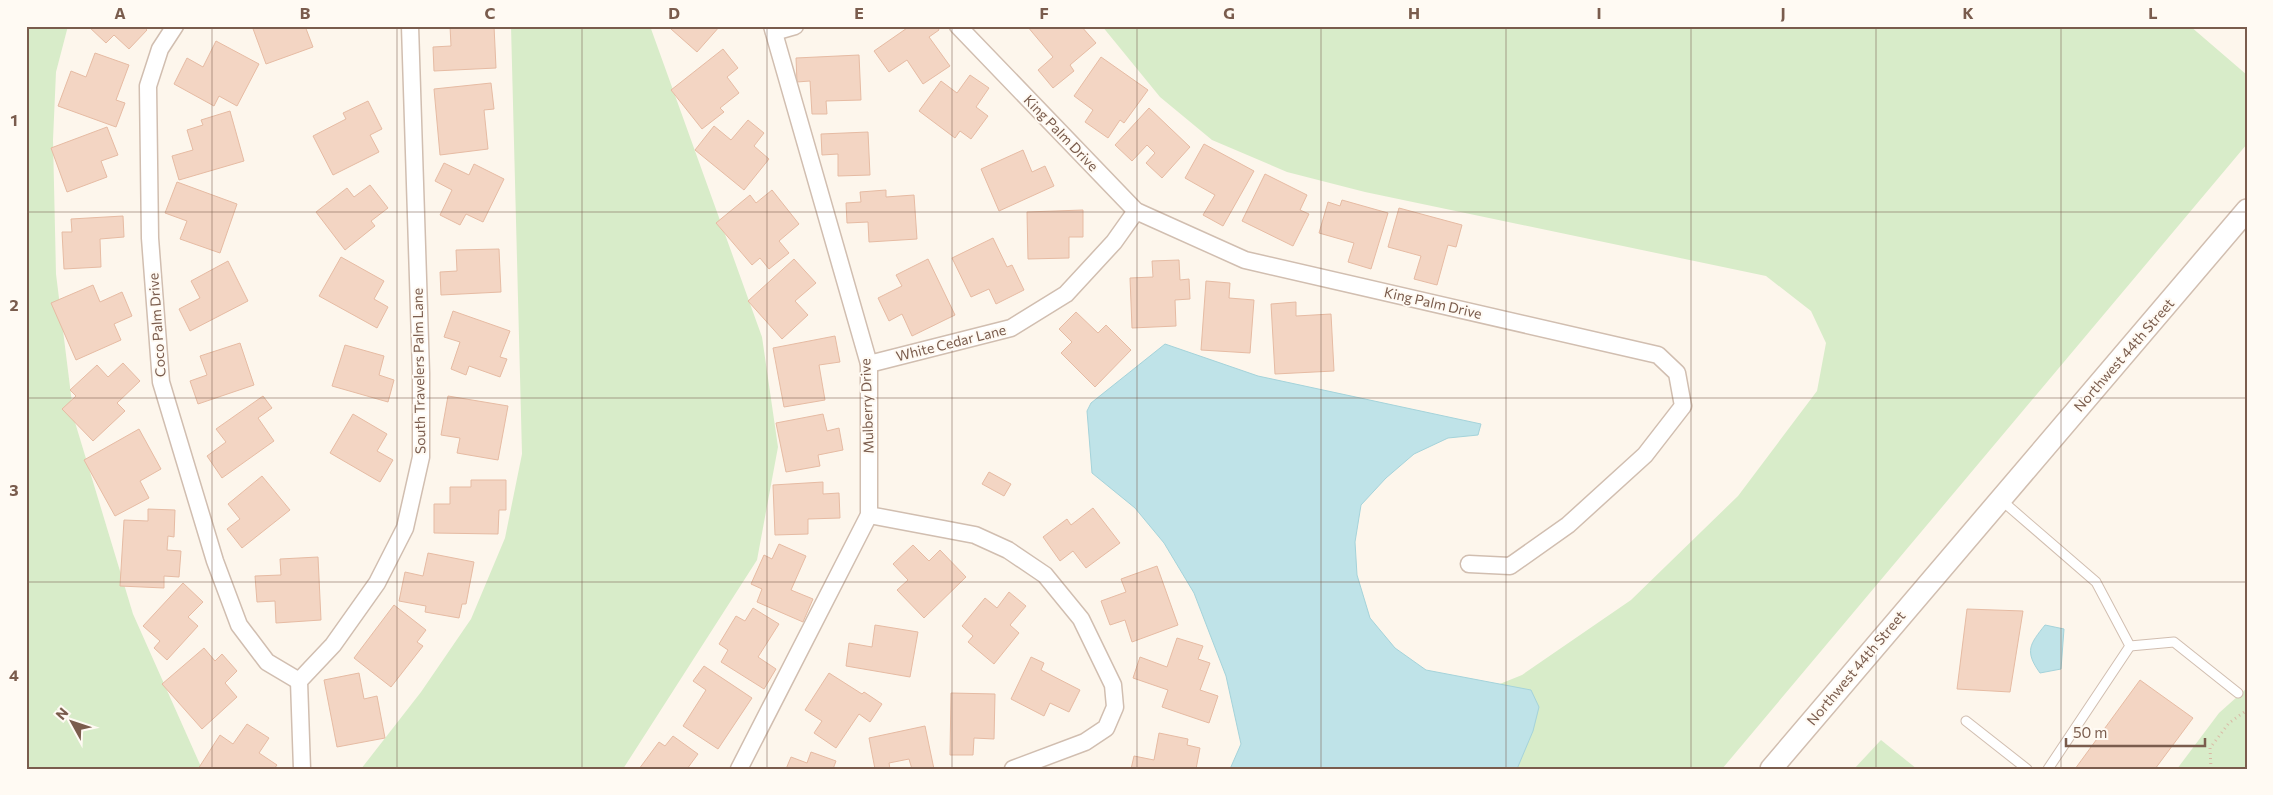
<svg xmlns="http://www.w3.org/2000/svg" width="2273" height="795" font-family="Commissioner,sans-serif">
<rect width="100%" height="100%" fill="#fdf6ec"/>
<g fill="#d8ecc9">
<path d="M26,26H68L56,72L53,140L56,274L74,419L133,614L202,769H26Z"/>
<path d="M511,26H650L762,337L778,447L757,560L623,769H361L421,692L471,619L505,538L522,454Z"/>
<path d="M1102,26H2190L2247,75V144L1722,769H1289L1522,675L1631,600L1738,496L1817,391L1826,343L1811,311L1766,276L1365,192L1287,172L1212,140L1160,97Z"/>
<path d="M2247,688V769H2177L2219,713Z"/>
<path d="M1881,740L1917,769H1854Z"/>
</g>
<g fill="#bfe3e8" stroke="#a5d3da">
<path d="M1165,344L1258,376L1481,424L1478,435L1448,438L1414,454L1386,478L1361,505L1355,542L1357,575L1370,618L1395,648L1426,670L1531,690L1539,707L1533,731L1517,769H1230L1241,744L1226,676L1194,593L1164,543L1135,508L1092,473L1087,411L1091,403Z"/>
<path d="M2045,625L2064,629L2061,669L2040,673C2024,651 2030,644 2045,625Z"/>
</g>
<g fill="#f3d5c3" stroke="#e6bba3">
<path d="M88,26H143L147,30L129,49L114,35L106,43Z"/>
<path d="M252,26H305L313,47L266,64Z"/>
<path d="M450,26H494L496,68L434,71L433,47L451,46Z"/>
<path d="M673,26H720L697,52L671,29Z"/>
<path d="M910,26H937L939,30L929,37L950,66L923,84L907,60L889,72L874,51Z"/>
<path d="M1027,26H1081L1096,43L1070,65L1074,71L1053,88L1038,70L1053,57Z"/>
<path d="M216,41L259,64L237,106L219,96L214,106L174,84L187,58L203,67Z"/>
<path d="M723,49L738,68L727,77L739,93L720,108L724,112L702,129L671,90Z"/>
<path d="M95,53L129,65L116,100L125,103L116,127L58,106L71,71L86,77Z"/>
<path d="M859,55L861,100L826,101L827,114H812L810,81L797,82L796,58Z"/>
<path d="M1101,57L1148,90L1124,123L1120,120L1108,138L1085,122L1093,110L1074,96Z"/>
<path d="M970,75L989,88L976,107L988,116L971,139L960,131L955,138L919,111L941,81L957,93Z"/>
<path d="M491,83L494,109L484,110L488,149L440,155L434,89Z"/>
<path d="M368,101L382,129L370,135L379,152L333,175L313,136L346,119L343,113Z"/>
<path d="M1149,108L1190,147L1162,178L1146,163L1155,153L1147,145L1132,161L1115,145Z"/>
<path d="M230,111L244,161L179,180L172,156L193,150L187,130L203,125L201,120Z"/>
<path d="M748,120L764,133L754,146L769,159L744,190L695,150L714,126L731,140Z"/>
<path d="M107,127L118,155L101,161L107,177L67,192L51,148Z"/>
<path d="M868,132L870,175L838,176V154L822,155L821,134Z"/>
<path d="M1204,144L1254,171L1223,226L1203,215L1215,195L1185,178Z"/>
<path d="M1023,150L1032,172L1045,166L1054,186L999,211L981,169Z"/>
<path d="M444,163L469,175L474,164L504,179L483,222L466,214L460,225L440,215L452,190L435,181Z"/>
<path d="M1265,174L1307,195L1300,210L1309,214L1293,246L1242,221Z"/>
<path d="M177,182L237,204L220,253L180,239L187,221L165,213Z"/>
<path d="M370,185L388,208L371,221L375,226L345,250L316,212L347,188L354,197Z"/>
<path d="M772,190L799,224L779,241L789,253L769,269L760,258L752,265L716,223L750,195L756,203Z"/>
<path d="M886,190V197L914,195L917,239L869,242L868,222L847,223L846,203L861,202L860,192Z"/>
<path d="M1342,200L1388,213L1371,269L1348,262L1354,243L1319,233L1328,202L1340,206Z"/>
<path d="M1399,208L1462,225L1456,247L1448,245L1437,285L1414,279L1421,256L1388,247Z"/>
<path d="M1083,210V237H1069V258L1028,259L1027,212Z"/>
<path d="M123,216L124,237L100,239L101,267L64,269L62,232H72L71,219Z"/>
<path d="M993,238L1007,267L1012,265L1024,290L996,304L989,289L971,297L952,258Z"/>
<path d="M499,249L501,292L441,295L440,272L457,271L456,250Z"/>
<path d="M341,257L384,281L374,299L388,307L377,328L319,296Z"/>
<path d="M794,259L816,283L795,301L808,315L782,339L748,301Z"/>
<path d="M928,259L955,315L912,336L902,314L889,321L878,298L902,286L896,275Z"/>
<path d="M1179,260L1180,280L1189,279L1190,299L1175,300L1176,326L1132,328L1130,278L1153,277L1152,261Z"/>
<path d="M228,261L248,301L190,331L179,309L200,298L191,281Z"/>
<path d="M1206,281L1230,283L1229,298L1254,300L1250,353L1201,350Z"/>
<path d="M93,285L100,302L122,292L132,316L114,324L121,340L76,360L51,303Z"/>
<path d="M1296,302V316L1331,314L1334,371L1275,374L1271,304Z"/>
<path d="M453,311L510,331L500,357L507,359L500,377L469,366L466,375L451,369L460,342L444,337Z"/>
<path d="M1076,312L1098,333L1106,325L1131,350L1095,387L1061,353L1072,342L1059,329Z"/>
<path d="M835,336L840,362L819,365L825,400L784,407L773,348Z"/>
<path d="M240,343L254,385L198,404L190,381L207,375L200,356Z"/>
<path d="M345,345L384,356L379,375L394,380L388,402L332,386Z"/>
<path d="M123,363L140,381L117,403L125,411L93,441L62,409L76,396L70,390L97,365L108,377Z"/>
<path d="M263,396L272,408L258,418L274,441L222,478L207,456L226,442L216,429Z"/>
<path d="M448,396L508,406L498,460L457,453L460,438L441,435Z"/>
<path d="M353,414L387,434L377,451L393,460L380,482L330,453Z"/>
<path d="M823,414L827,431L839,428L843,450L818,455L820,466L786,472L776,423Z"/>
<path d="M139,429L161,469L140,481L149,498L115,516L84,460Z"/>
<path d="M989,472L1011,484L1004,496L982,484Z"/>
<path d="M262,476L290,510L242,548L227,529L240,519L228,504Z"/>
<path d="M471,480H506V510H499L498,534L434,533V504H450V487H471Z"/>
<path d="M823,482V494L839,493L840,518L808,519V534L775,535L773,485Z"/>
<path d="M1093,508L1120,543L1086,568L1073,551L1060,561L1043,537L1067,519L1071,525Z"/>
<path d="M148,509L175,510L174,537L168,536L167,550L181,551L179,577L164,576V588L120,586L124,520L148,521Z"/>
<path d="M779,544L806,556L791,590L813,599L803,622L757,602L762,589L751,584L764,555L772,559Z"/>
<path d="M913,545L929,561L940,550L966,577L924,618L897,590L908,580L893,564Z"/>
<path d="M428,553L474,562L466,604H462L459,618L425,612L426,606L399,601L405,572L423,576Z"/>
<path d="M318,557L321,620L276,623L275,601L257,602L255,576L281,575L280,559Z"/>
<path d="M1157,566L1178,625L1132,642L1125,620L1110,625L1101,601L1126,592L1121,579Z"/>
<path d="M183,583L203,602L188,617L198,626L167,660L154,648L160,641L143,626Z"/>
<path d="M1009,592L1026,606L1010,625L1019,633L994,664L968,642L973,636L962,626L985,598L997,608Z"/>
<path d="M394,605L426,630L417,642L423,646L391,687L354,658Z"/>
<path d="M753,608L779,624L758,657L776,669L764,689L721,662L728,650L719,644L736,616L745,621Z"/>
<path d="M1967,609L2023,611L2010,692L1957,689Z"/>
<path d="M875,625L918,632L910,677L846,666L849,643L872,647Z"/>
<path d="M1177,638L1203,646L1198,659L1210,663L1200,690L1218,696L1209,723L1162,707L1168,690L1133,678L1140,657L1167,667Z"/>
<path d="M204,648L215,661L222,654L237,671L225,683L237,697L202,729L162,684Z"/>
<path d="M1031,657L1044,663L1041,670L1080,690L1069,712L1050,703L1044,716L1011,699Z"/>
<path d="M704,666L752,698L718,749L683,726L706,690L693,681Z"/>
<path d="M359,673L364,699L377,696L385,738L337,747L324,680Z"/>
<path d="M829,673L862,694L864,692L882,704L870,722L859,714L836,748L814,733L822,721L805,710Z"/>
<path d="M2140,680L2193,718L2155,769H2075Z"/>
<path d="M951,693L995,694L994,739L974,738L973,755H950Z"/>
<path d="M247,724L269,738L259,753L277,765L274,769H198L220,735L233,744Z"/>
<path d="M925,726L934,769H912L909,759L889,763L890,769H875L869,738Z"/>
<path d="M1159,733L1188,739L1187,745L1200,748L1196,769H1131L1134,756L1154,760Z"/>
<path d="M673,736L698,754L687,769H639L659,742L665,746Z"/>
<path d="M811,752L836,761L833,769H786L791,757L807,763Z"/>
</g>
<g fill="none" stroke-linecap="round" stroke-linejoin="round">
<defs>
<g id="service">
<path d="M2000,499L2096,582L2130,646L2048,769"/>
<path d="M2130,646L2174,642L2238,693"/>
<path d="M1966,721L2027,769"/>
</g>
<g id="minor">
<path d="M175,26L160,49L148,86L150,238L161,382L215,561L239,625L267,662L299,681"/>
<path d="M958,26L1136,211L1245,260L1658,355L1677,373L1683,406L1645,455L1568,525L1510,566L1469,564"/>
<path d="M774,32L795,26"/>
<path d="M869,364L1011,328L1066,294L1114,242L1136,211"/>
<path d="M869,515L975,535L1008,550L1045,575L1081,619L1113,685L1115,707L1106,728L1085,742L1013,769"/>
<path d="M302,769L299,681L333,645L377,583L405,528L421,457V373L410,26"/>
<path d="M739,769L869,515V364L772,26"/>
</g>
<path id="tertiary" d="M1771,769L2247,210"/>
</defs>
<use href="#service" stroke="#d1beb0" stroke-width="11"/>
<use href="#minor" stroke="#d1beb0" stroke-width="19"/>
<use href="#tertiary" stroke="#d1beb0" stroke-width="24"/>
<path stroke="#d9b8a5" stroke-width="3" stroke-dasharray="1 4" stroke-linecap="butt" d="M2211,769L2210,748L2229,723L2247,710"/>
<use href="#service" stroke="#fff" stroke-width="9"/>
<use href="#minor" stroke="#fff" stroke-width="16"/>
<use href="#tertiary" stroke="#fff" stroke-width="21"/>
</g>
<path fill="none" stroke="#7a5c4d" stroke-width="1" stroke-opacity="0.55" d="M212,26V769M397,26V769M582,26V769M767,26V769M952,26V769M1137,26V769M1321,26V769M1506,26V769M1691,26V769M1876,26V769M2061,26V769M26,212H2247M26,398H2247M26,582H2247"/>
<g text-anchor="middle" stroke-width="4" stroke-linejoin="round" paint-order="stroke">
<g font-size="14" fill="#7a5c4d" stroke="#fffaf3">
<text transform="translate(1061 133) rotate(46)" y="5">King Palm Drive</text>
<text transform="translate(1433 303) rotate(13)" y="5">King Palm Drive</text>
<text transform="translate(157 325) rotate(-94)" y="5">Coco Palm Drive</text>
<text transform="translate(951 343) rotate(-14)" y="5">White Cedar Lane</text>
<text transform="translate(2124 355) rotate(-49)" y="5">Northwest 44th Street</text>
<text transform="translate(419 371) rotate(-91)" y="5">South Travelers Palm Lane</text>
<text transform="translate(867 406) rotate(-92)" y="5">Mulberry Drive</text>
<text transform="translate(1856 668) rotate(-50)" y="5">Northwest 44th Street</text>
</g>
</g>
<rect width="2273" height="795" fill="none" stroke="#fffaf3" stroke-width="55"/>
<g transform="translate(72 722) rotate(310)" stroke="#fffaf3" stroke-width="4" paint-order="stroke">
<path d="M0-4L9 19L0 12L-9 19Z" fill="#7a5c4d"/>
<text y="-8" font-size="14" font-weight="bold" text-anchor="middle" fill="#7a5c4d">N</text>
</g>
<path d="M2066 738v8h139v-8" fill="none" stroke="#7a5c4d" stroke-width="2.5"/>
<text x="2073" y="738" font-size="15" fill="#7a5c4d" stroke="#fffaf3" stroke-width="4" paint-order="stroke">50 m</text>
<rect x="28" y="28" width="2218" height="740" fill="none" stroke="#7a5c4d" stroke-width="2"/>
<g font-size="16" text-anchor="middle" font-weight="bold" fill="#7a5c4d">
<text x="120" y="19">A</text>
<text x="305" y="19">B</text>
<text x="490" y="19">C</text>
<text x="674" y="19">D</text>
<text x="859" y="19">E</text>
<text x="1044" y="19">F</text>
<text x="1229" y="19">G</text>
<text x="1414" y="19">H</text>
<text x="1599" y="19">I</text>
<text x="1783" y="19">J</text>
<text x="1968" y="19">K</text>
<text x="2153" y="19">L</text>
<text x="14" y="126">1</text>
<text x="14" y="311">2</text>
<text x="14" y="496">3</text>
<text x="14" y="681">4</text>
</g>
</svg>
